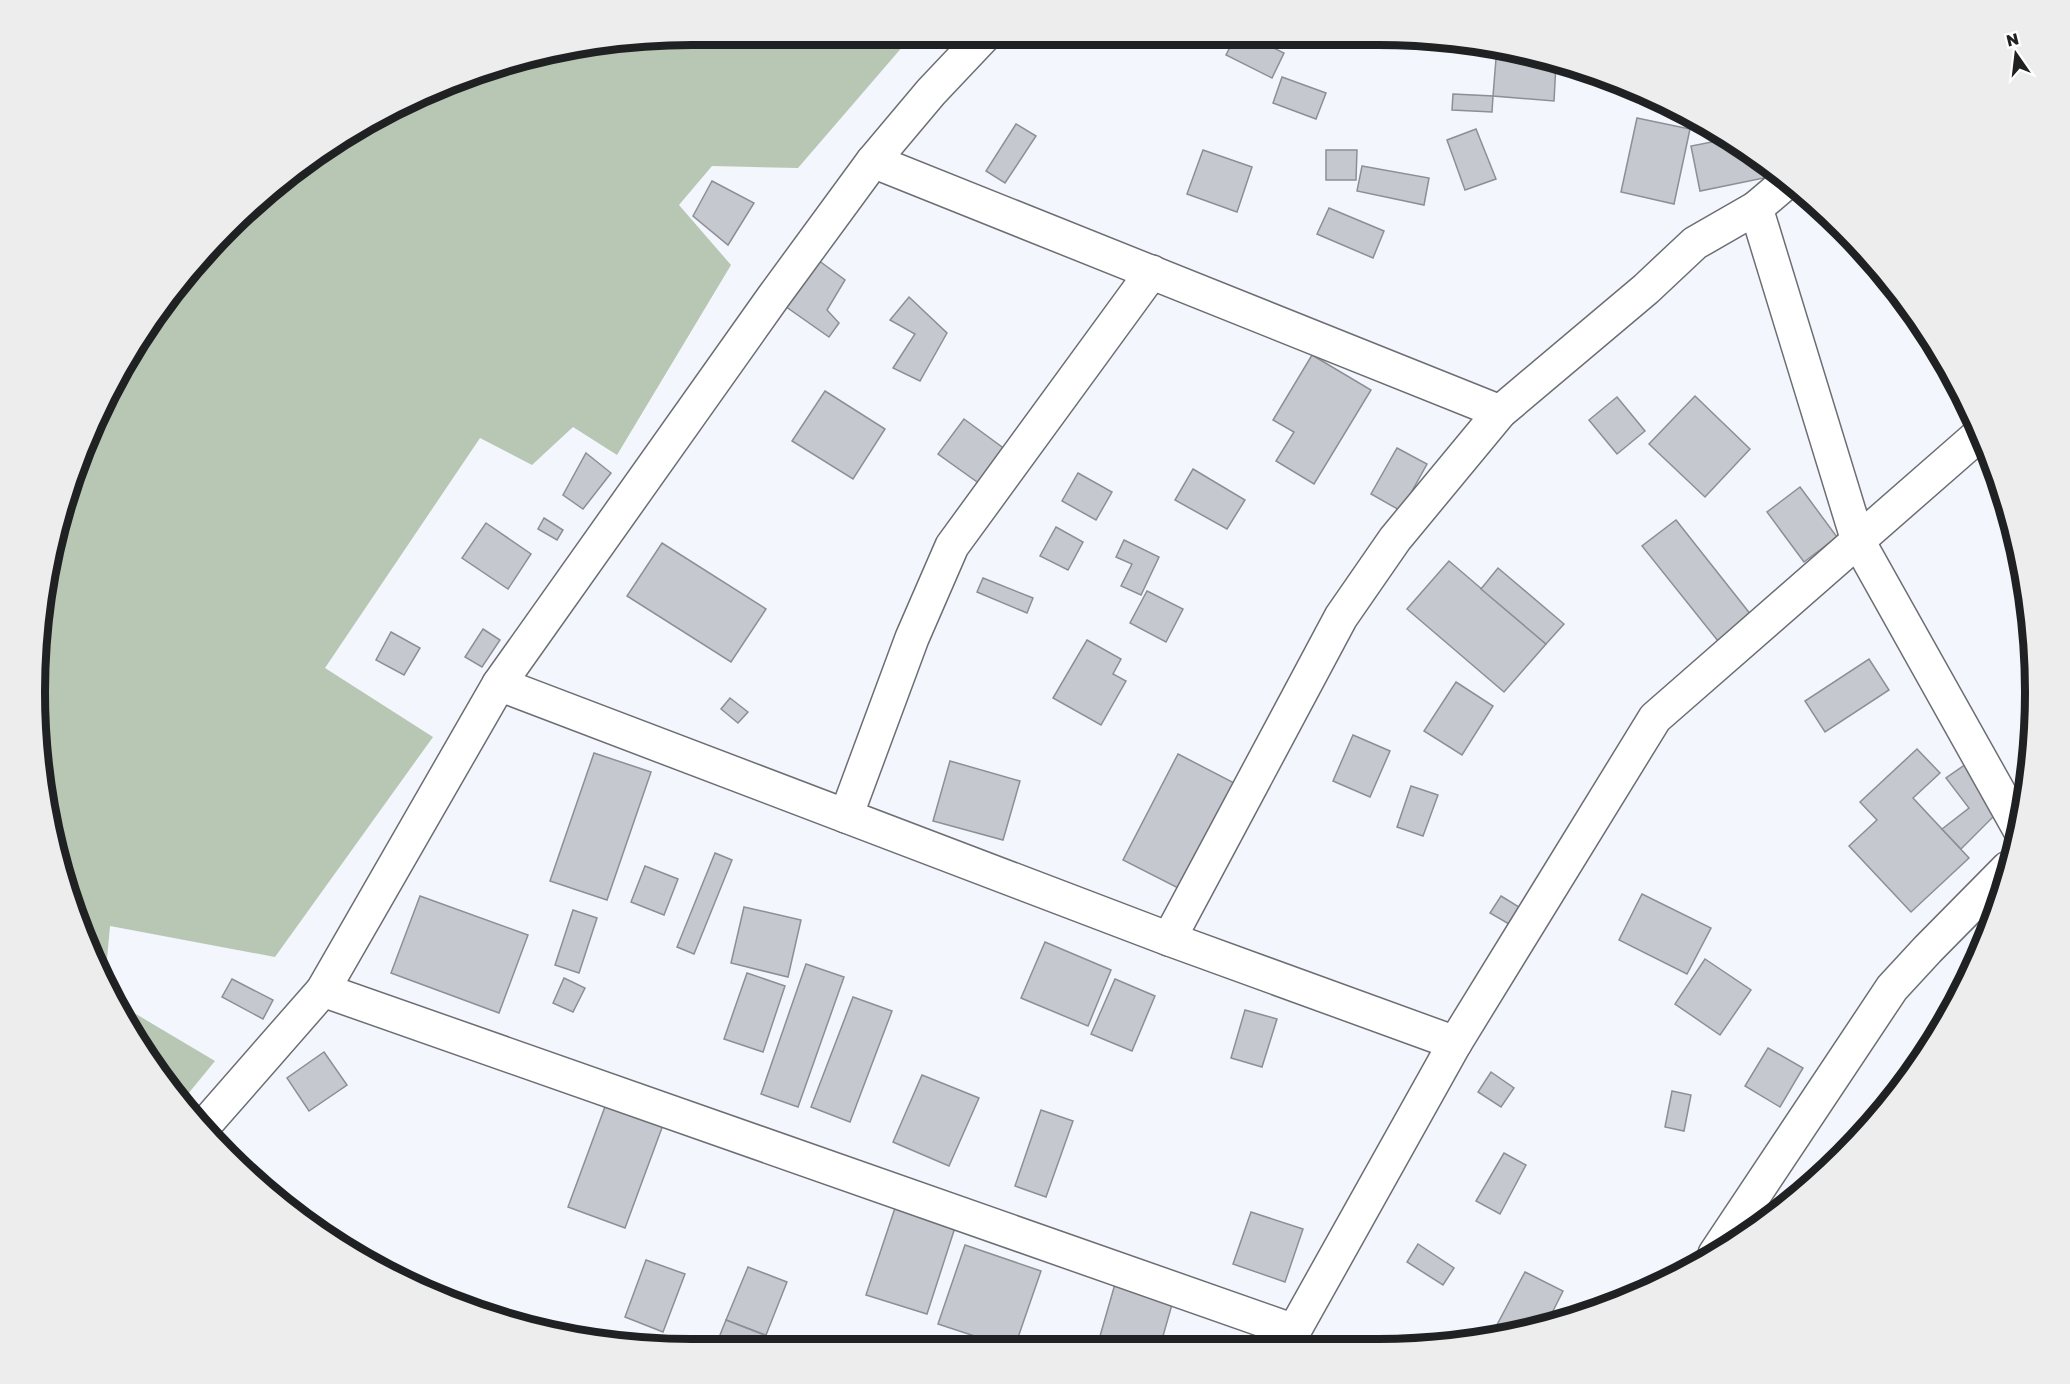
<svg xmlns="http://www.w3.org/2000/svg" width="2070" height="1384" font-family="'Golos Text',sans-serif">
<rect width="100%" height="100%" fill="#f3f6fd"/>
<g fill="#b8c7b4">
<path d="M910,38L798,168L712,166L679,205L731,265L617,455L573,427L532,465L480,438L325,668L433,737L275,957L110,926L105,981L70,904L47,821L36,649L47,563L84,441L171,291L258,198L326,146L481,69L606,40Z"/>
<path d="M114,1001L215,1061L183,1100L122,1020Z"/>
</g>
<g fill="#c5c8cf" stroke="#8d8f95" stroke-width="1.5">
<path d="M1247,35L1284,53L1272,78L1226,55L1236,36Z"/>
<path d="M1497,46L1506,47L1556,64L1554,101L1493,96Z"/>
<path d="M1282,77L1326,93L1316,119L1273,103Z"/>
<path d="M1453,94L1493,96L1492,112L1452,110Z"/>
<path d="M1637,118L1690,129L1674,204L1621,192Z"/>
<path d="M1016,124L1036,136L1005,183L986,171Z"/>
<path d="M1476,129L1496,179L1465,190L1447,140Z"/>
<path d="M1727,139L1760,159L1764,178L1700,191L1691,146Z"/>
<path d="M1203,150L1252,167L1237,212L1187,194Z"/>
<path d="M1326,150H1357L1356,180H1326Z"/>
<path d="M1362,166L1429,178L1424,205L1357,191Z"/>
<path d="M712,181L754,203L728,245L693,216Z"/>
<path d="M1329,208L1384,231L1373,258L1317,234Z"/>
<path d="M818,260L845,280L827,310L839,323L829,337L785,306Z"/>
<path d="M909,297L947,333L920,381L893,368L915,334L890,320Z"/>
<path d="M1312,355L1371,390L1314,484L1276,461L1294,432L1273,420Z"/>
<path d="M825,391L885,429L853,479L792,441Z"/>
<path d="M1695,396L1750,449L1705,497L1649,444Z"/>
<path d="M1617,397L1645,431L1617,454L1589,420Z"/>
<path d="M964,419L1006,450L980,484L938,454Z"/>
<path d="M1397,448L1427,464L1401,511L1371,494Z"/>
<path d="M586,453L611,473L583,509L563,495Z"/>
<path d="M1193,469L1245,500L1227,529L1175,500Z"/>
<path d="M1078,473L1112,492L1096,520L1062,501Z"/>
<path d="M1800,487L1837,537L1804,562L1767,512Z"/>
<path d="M544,518L563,530L557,540L538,529Z"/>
<path d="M1676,520L1755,620L1722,646L1642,546Z"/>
<path d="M486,523L531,554L508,589L462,558Z"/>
<path d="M1056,527L1083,542L1068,570L1040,556Z"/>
<path d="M1124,540L1159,557L1141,595L1121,586L1132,564L1116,557Z"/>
<path d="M662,543L766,609L731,662L627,596Z"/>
<path d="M1449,561L1546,644L1504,692L1407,609Z"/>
<path d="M1498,568L1564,624L1546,644L1481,589Z"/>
<path d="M983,578L1033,598L1027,613L977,592Z"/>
<path d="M1147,591L1183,609L1166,642L1130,623Z"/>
<path d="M483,629L500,640L482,667L465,657Z"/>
<path d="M391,632L420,648L404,675L376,660Z"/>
<path d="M1087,640L1121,659L1113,674L1126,681L1101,725L1053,698Z"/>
<path d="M1869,659L1889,690L1825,732L1805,701Z"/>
<path d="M1456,682L1493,706L1462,755L1424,731Z"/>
<path d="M730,698L748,712L738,723L721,709Z"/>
<path d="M1353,735L1390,751L1370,797L1333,781Z"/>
<path d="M1917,749L1940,773L1913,798L1969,858L1911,912L1849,846L1877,820L1860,802Z"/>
<path d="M594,753L651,772L607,900L550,881Z"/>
<path d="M1178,754L1240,786L1186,892L1123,860Z"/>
<path d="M1976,757L1997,790L1993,817L1961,849L1942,829L1969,808L1946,778Z"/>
<path d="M950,761L1020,781L1003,840L933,821Z"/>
<path d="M1411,786L1438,795L1423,836L1397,827Z"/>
<path d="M715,853L732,860L694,954L677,947Z"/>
<path d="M645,866L678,879L664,915L631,902Z"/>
<path d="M1642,894L1711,928L1687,974L1619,940Z"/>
<path d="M420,896L528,935L499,1013L391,973Z"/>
<path d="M1501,896L1532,915L1521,931L1490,913Z"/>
<path d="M744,907L801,920L788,977L731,963Z"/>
<path d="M573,910L597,918L579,973L555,965Z"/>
<path d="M1045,942L1111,970L1088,1026L1021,998Z"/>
<path d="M1705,959L1751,990L1720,1035L1675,1004Z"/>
<path d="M806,964L844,977L798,1107L761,1094Z"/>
<path d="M747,973L785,986L763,1052L724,1039Z"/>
<path d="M564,978L585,988L573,1012L553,1003Z"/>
<path d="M232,979L273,1000L263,1019L222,997Z"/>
<path d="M1115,979L1155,996L1132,1051L1091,1034Z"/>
<path d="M853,997L892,1011L850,1122L811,1107Z"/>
<path d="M1245,1010L1277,1019L1262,1067L1231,1058Z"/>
<path d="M1768,1048L1803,1068L1780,1107L1745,1086Z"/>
<path d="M324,1052L347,1085L309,1111L287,1078Z"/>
<path d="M1491,1072L1514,1088L1501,1107L1478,1092Z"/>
<path d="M922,1075L979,1098L949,1166L893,1142Z"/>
<path d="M1672,1091L1691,1095L1684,1131L1665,1127Z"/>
<path d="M606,1104L663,1125L625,1228L568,1207Z"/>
<path d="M1041,1110L1073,1121L1046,1197L1015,1186Z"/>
<path d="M1504,1153L1526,1165L1500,1214L1476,1201Z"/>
<path d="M901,1190L961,1209L927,1314L866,1295Z"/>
<path d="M1251,1212L1303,1229L1285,1282L1233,1264Z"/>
<path d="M1418,1244L1454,1268L1443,1285L1407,1262Z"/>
<path d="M965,1245L1041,1271L1014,1349L938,1324Z"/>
<path d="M646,1260L685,1274L663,1332L625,1317Z"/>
<path d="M748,1267L787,1282L766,1335L726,1320Z"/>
<path d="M1525,1272L1563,1291L1546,1325L1507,1337L1490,1338Z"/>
<path d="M1117,1277L1175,1294L1159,1350H1096Z"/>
<path d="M726,1320L774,1339L770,1350H714Z"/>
</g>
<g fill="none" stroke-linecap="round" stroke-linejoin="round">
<defs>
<g id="street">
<path d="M873,161L1500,412"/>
<path d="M1756,208L1858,541L2020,830"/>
<path d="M499,684L1169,939L1455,1043"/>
<path d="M846,816L912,638L952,546L1152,272"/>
<path d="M1169,939L1341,617L1395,539L1500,412L1646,289L1695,243L1756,208L1789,180"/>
<path d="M323,990L1294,1331"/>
<path d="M204,1126L323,990L499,684L774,296L873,161L931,92L983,37"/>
<path d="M1276,1350L1294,1331L1455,1043L1655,718L1981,433"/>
</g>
<path id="secondary" d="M1715,1254L1892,988L1928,949L2008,868"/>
</defs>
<use href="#street" stroke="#6b6e73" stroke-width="36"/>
<use href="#secondary" stroke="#6b6e73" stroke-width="36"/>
<use href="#street" stroke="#fff" stroke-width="33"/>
<use href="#secondary" stroke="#fff" stroke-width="33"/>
</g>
<path d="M0 0H2070V1384H0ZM692 45H1378A647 647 0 0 1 2025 692V692A647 647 0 0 1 1378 1339H692A647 647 0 0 1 45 692V692A647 647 0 0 1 692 45Z" fill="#ededed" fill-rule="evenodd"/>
<path fill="none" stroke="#202123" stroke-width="8" d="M692 45H1378A647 647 0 0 1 2025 692V692A647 647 0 0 1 1378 1339H692A647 647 0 0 1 45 692V692A647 647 0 0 1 692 45Z"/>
<g transform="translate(2016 54) rotate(346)" stroke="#ffffff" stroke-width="4.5" paint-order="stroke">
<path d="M0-4.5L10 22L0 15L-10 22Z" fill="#202123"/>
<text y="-9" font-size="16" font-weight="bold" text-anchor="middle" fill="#202123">N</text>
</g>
</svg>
